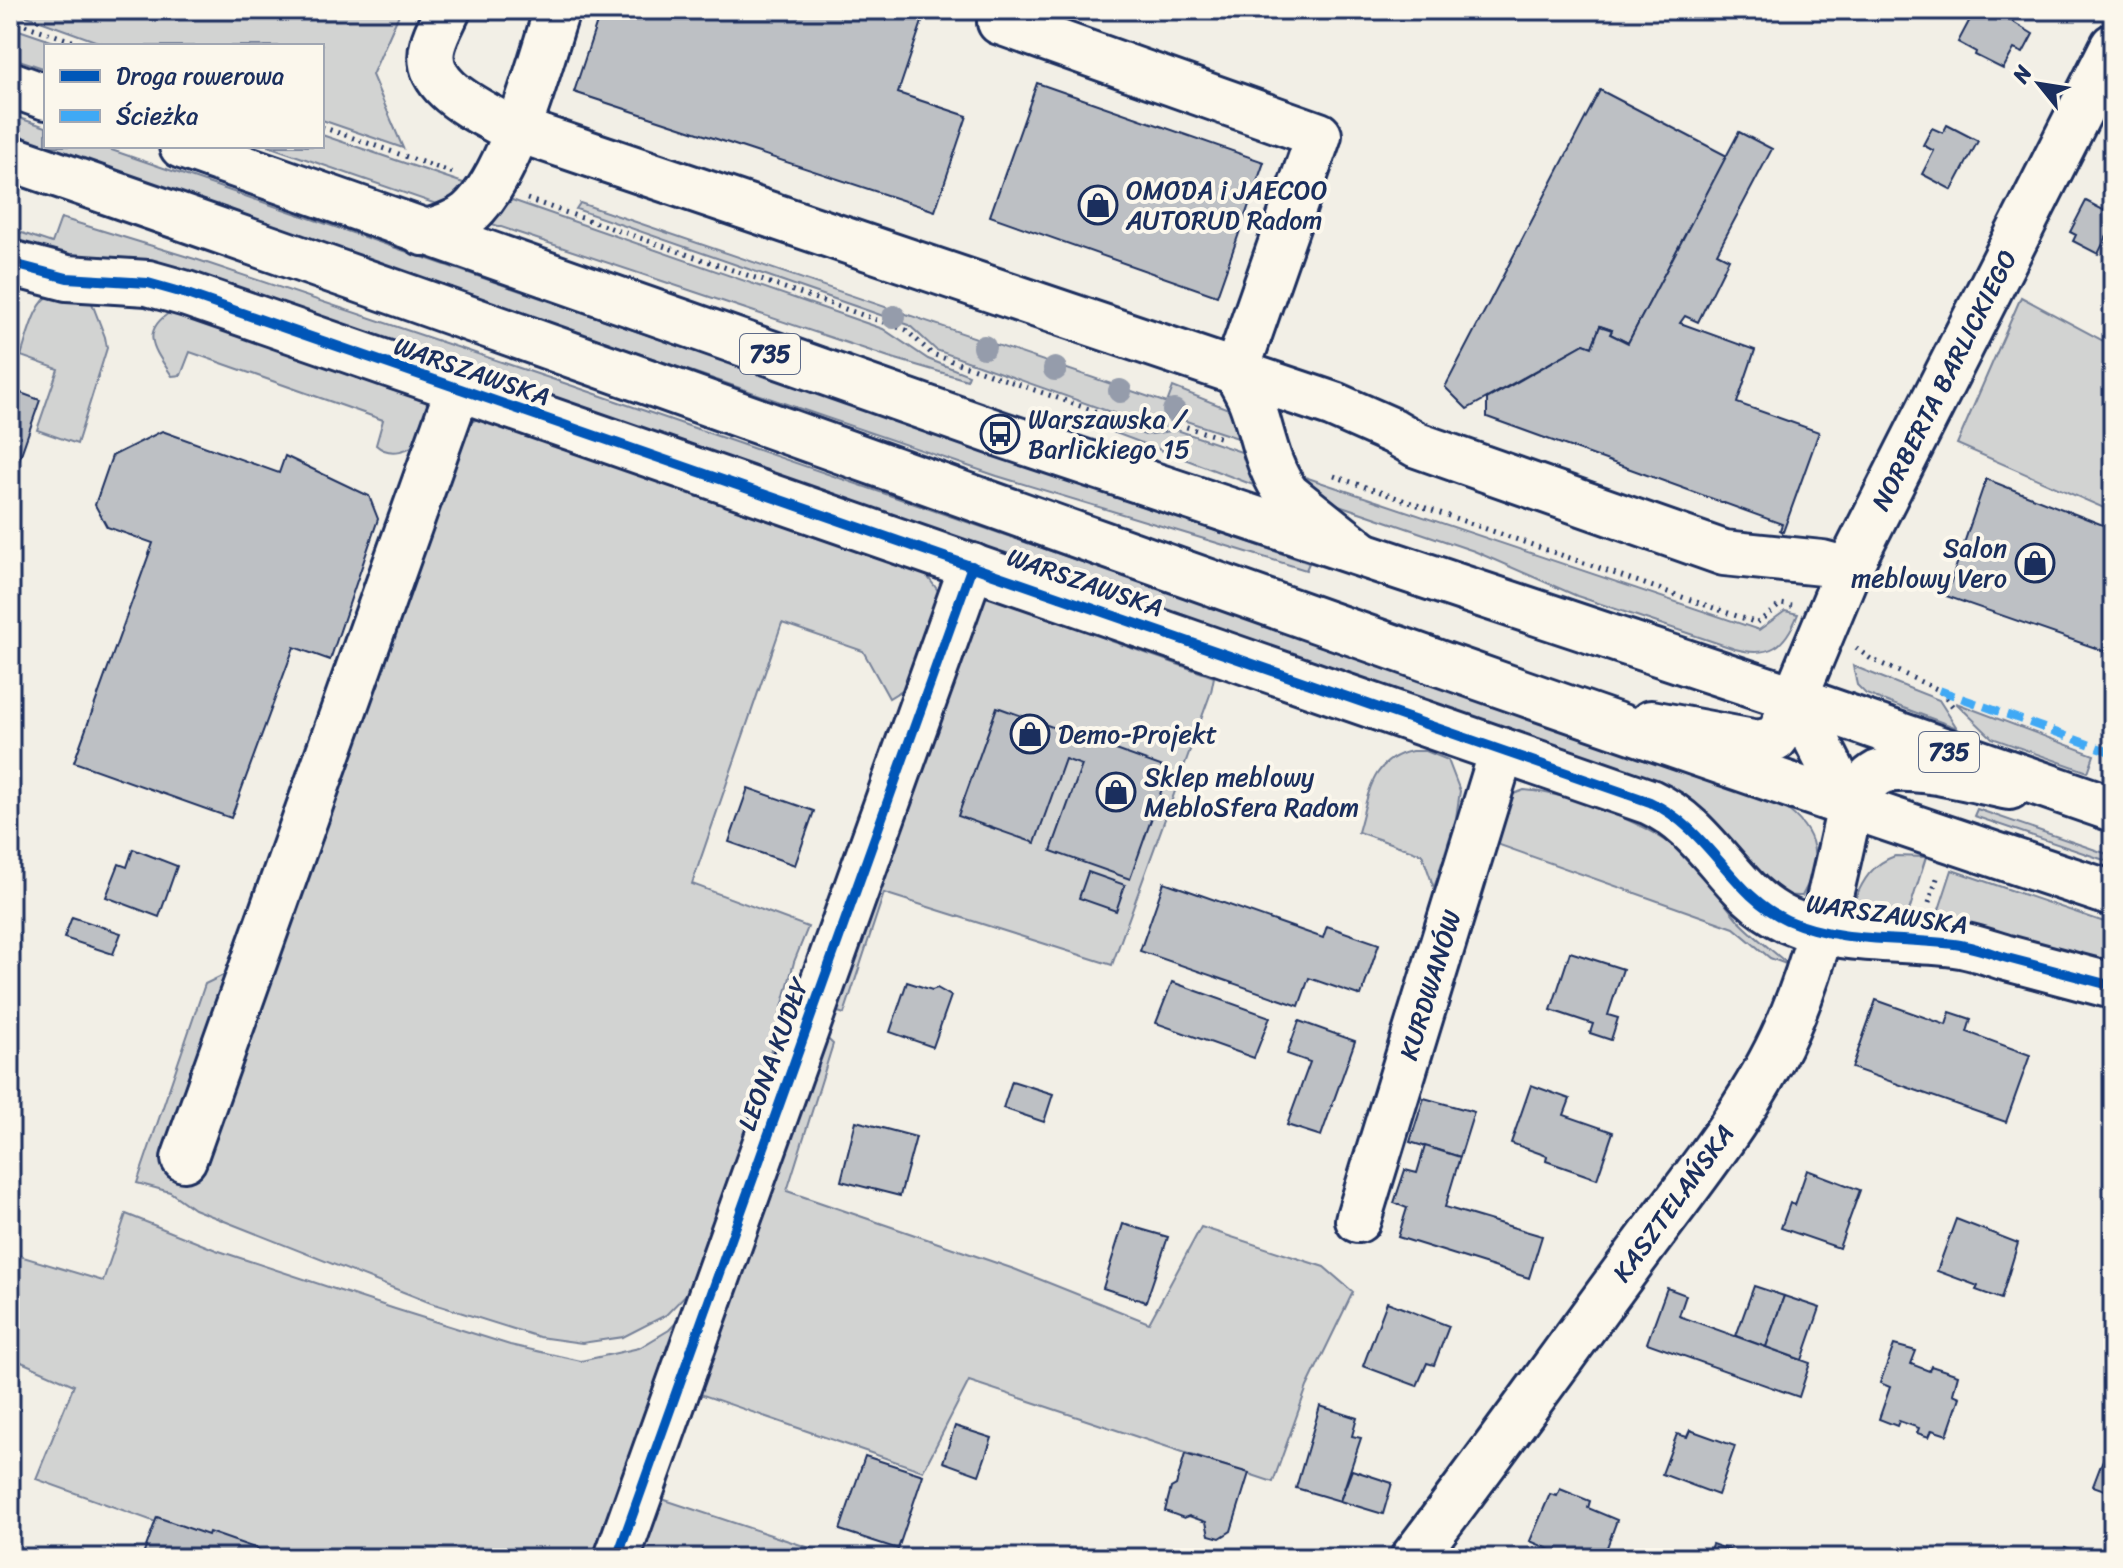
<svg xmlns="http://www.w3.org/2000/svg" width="2123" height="1568" font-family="Sriracha,sans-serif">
<rect width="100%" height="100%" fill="#f2efe6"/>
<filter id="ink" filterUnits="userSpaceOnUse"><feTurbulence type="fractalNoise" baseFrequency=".0125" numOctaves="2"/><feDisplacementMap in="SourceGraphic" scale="16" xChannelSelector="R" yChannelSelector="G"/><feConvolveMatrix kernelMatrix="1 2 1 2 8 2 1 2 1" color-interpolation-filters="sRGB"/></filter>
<g filter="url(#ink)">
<g fill="#d2d3d2" stroke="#768198" stroke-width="2">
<path d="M10,10H401L372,75L403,148L322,120V46H109Z"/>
<path d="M10,27L66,46H46V69L10,57Z"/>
<path d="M10,115L46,127V146H100L1309,563L1306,570L997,476L10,138Z"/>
<path d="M322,135L475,187L467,194L439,205L268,146H322Z"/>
<path d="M512,200L883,329L928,359L969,375L967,380L889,357L492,224L490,220Z"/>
<path d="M580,203L1167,403L1173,387L1231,410L1244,440L1174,417L1141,423L936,350L909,325L576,209Z"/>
<path d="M61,218L198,260L567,384L1775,801C1814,825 1826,854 1802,896C1764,898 1752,868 1730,841L10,246V229L52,243Z"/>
<path d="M54,292L88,293L105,337L107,348L77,444L37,430L58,369L21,356C28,335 34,302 54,292Z"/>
<path d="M2021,297L2113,346V512L1957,444Z"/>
<path d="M172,311L426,399L433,413C430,420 427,430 422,437C412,452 389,457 376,445L383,420L190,352L181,375L172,376C155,350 138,332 172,311Z"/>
<path d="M482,417L918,564L942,596L915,682L889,698L863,651L782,623L692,884L808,927L794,962L754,1114L698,1282L666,1315L623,1337L582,1343L539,1337L431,1303L194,1209L170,1192L137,1183L205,984L244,965L463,431L471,422Z"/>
<path d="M1096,418L1145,435L1177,430L1253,456L1264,489L1094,425Z"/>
<path d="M1293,473L1759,630L1785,611L1798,614C1785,647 1770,658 1735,649L1577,596L1474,551L1324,500Z"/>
<path d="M1000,593L1101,626L1108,640L1214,677L1211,692L1112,965L884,893L844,1014L826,1008L983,598Z"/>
<path d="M1853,666L1939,700L1957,728L1866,694L1857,685Z"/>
<path d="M1956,703L2094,755L2088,772L1992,738Z"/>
<path d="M1412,751H1426L1448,760L1460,791L1456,818L1434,888L1422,854L1358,832C1369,796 1369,760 1412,751Z"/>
<path d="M1524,790C1571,794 1654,824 1687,858C1707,877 1720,899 1738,920C1753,936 1772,950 1789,965L1770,958L1734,928L1494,843L1511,795Z"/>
<path d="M1977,809L2113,856V863L1974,816Z"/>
<path d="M1895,856L1926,857L1904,927C1884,922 1867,919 1854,901C1863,880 1872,864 1895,856Z"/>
<path d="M1952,870L2113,925V967L1933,928Z"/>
<path d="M818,1030L833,1044L787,1191L1014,1269L1149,1323L1201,1227L1324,1267L1353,1292L1307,1387L1273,1482L969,1381L923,1471L697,1393Z"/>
<path d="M126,1214L216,1250L395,1309L510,1345L581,1361L639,1348L669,1330L688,1310L604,1558H256L36,1479L74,1385L10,1357V1253L103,1281Z"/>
<path d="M659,1498L840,1558H636Z"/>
</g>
<g fill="#bdc0c4" stroke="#1b2f5e" stroke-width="2">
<path d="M601,10H926L898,93L967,116L935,211L574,92Z"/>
<path d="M1975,10H1993L2033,34L2023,53L2014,49L2003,69L1975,55L1976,52L1958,42Z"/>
<path d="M1037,83L1264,162L1217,296L990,216Z"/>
<path d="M1600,90L1727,156L1628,343L1610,334L1612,330L1600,326L1592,347L1584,344L1467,409L1445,387Z"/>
<path d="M1947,125L1978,141L1952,190L1922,174L1934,151L1923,145L1932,128L1943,133Z"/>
<path d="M1739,132L1772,149L1717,253L1729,259L1698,322L1685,316L1680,323L1755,350L1737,403L1819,432L1783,532L1780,530L1782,524L1487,417V399L1584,344L1592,347L1600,326L1612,330L1610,334L1628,343Z"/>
<path d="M2086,201L2113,215V224L2098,254L2073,241L2076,235L2070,232Z"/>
<path d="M10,389L40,400L12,480L10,479Z"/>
<path d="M162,431L279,473L285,456L369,496L378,519L330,660L294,647L231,818L74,762L153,543L107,527L95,505L112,456Z"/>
<path d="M1986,479L2113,529V654L1946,596Z"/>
<path d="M997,707L1169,769L1130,879L1051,851L1082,765L1065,759L1035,843L958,816Z"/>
<path d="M748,788L814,811L795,865L729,842Z"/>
<path d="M133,849L177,866L159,917L106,897L119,864L127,867Z"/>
<path d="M1088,872L1125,885L1116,911L1079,898Z"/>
<path d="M1164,882L1323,938L1327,926L1379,944L1361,996L1309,978L1299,1006L1140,951Z"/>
<path d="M72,917L121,933L113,954L64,938Z"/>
<path d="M1570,952L1623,969L1608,1015L1618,1018L1611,1040L1590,1033L1593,1024L1551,1010Z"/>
<path d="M907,982L932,990L937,988L951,996L933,1047L890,1032Z"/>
<path d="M1172,982L1270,1017L1254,1058L1156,1023Z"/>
<path d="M1876,1000L1946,1025L1950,1012L1971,1019L1967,1032L2030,1055L2006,1122L1852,1068Z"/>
<path d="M1299,1021L1355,1041L1321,1136L1287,1125L1310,1062L1287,1054Z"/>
<path d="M1012,1081L1053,1094L1044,1122L1003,1108Z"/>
<path d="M1531,1085L1570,1099L1564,1115L1613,1132L1597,1179L1546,1161L1547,1156L1511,1143Z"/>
<path d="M1424,1098L1474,1112L1460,1157L1410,1142Z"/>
<path d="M856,1121L916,1137L900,1196L841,1181Z"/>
<path d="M1425,1146L1460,1157L1445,1207L1542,1236L1529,1278L1398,1237L1407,1208L1394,1203L1405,1170L1417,1173Z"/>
<path d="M1807,1170L1860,1190L1839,1248L1781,1228L1790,1203L1795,1205Z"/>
<path d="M1956,1219L2018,1243L2001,1299L1976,1290L1978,1286L1937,1271Z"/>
<path d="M1123,1224L1168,1237L1146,1302L1103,1288Z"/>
<path d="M1754,1286L1784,1296L1766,1347L1736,1336Z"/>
<path d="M1667,1288L1686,1295L1679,1316L1810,1363L1799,1397L1647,1343Z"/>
<path d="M1784,1296L1820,1308L1802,1360L1766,1347Z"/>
<path d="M1387,1302L1449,1326L1434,1365L1427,1363L1417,1386L1363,1366Z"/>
<path d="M1894,1345L1916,1351L1911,1364L1929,1371L1931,1366L1958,1375L1953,1394L1960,1397L1947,1435L1932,1430L1929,1437L1917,1433L1919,1428L1899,1421L1897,1426L1879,1419L1890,1387L1880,1383Z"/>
<path d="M1320,1406L1357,1418L1352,1436L1361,1438L1340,1501L1296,1488Z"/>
<path d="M955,1426L992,1438L979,1475L943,1462Z"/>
<path d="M1690,1430L1735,1446L1718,1495L1662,1474L1677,1434L1687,1437Z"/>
<path d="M2107,1449L2113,1450V1493L2093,1486Z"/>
<path d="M1185,1454L1249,1473L1231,1531L1220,1538L1209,1535L1206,1522L1189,1516L1184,1518L1165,1511L1171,1488L1176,1485Z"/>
<path d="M865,1456L923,1475L898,1549L840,1530Z"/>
<path d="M1352,1470L1392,1483L1383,1514L1340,1501Z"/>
<path d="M1560,1489L1590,1501L1588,1508L1617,1520L1603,1558H1570L1530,1541L1550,1494L1557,1496Z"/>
<path d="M157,1517L208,1535L209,1532L283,1558H142Z"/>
<path d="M1712,1544L1746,1556L1707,1558Z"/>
<path d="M2065,1547L2093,1558H2061Z"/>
</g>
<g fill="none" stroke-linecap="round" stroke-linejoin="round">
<defs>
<g id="minor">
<path d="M448,10C443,21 436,33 433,45C421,86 476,109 504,125L1334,405L1393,431L1417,445L1724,553L1822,563L1848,570"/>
<path d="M1002,10L1000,22L1319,135L1236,372C1241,382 1247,391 1251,401C1263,432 1266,467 1288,495L1361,553"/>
<path d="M423,233C439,228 456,224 469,213C511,177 539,64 557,10"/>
<path d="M10,263L67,278L148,283L187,294L1650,802C1711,830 1730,894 1787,920C1840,943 1898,937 1954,944C1972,946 1990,953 2007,958C2042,967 2078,977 2113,986"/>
<path d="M1796,699L1850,806"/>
<path d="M1651,723L1758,743L1775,739L1781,731L1848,570L2113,46"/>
<path d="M184,1159L458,389"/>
<path d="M1358,1220L1502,751"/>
<path d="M617,1558L972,566"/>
<path d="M1413,1558C1488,1460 1560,1359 1633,1260C1687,1186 1750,1112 1787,1028C1819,955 1833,884 1850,806C1858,794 1865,780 1878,773C1907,760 1977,781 2009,787"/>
</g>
<g id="major">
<path d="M10,84L46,97"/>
<path d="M182,146L1000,434L1796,699L2113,809"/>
<path d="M10,158C712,399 1408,661 2113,894"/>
</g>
</defs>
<use href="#minor" stroke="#1b2f5e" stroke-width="50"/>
<use href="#major" stroke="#1b2f5e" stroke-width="50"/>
<g stroke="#1b2f5e" stroke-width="5" stroke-dasharray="2 6" stroke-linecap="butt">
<path d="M10,20L87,46"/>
<path d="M322,127L453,173"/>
<path d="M527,199L906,330L932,354L1143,428L1177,424L1222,438"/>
<path d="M1334,476L1757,623L1781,604L1792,606"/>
<path d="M1856,648L1871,659L1939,690L1955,709"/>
<path d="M1929,903L1938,875"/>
</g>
<use href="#minor" stroke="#fbf7ec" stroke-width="44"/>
<use href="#major" stroke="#fbf7ec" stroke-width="44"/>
<path stroke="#3fa9f5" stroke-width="8" stroke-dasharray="16 8" stroke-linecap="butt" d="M1939,690L2113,753"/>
<defs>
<g id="cycleway">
<path d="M10,263L67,278L148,283L187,294L1650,802C1711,830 1730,894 1787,920C1840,943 1898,937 1954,944C1972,946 1990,953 2007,958C2042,967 2078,977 2113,986"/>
<path d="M617,1558L972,566"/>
</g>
</defs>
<use href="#cycleway" stroke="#fbf7ec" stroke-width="15"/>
<use href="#cycleway" stroke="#0057b8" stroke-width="10"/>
</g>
<g fill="#959cab">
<circle cx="894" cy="317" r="12"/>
<circle cx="984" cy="347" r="12"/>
<circle cx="1055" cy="369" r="12"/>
<circle cx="1120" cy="391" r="12"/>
<circle cx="1174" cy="411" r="12"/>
</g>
</g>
<defs>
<symbol id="shop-ring" viewBox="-11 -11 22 22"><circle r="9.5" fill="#fbf7ec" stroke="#1b2f5e" stroke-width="1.5"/><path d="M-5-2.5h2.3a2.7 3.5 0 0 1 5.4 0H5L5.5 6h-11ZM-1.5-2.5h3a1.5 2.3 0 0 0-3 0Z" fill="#1b2f5e"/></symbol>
<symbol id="bus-ring" viewBox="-11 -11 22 22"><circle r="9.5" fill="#fbf7ec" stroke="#1b2f5e" stroke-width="1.5"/><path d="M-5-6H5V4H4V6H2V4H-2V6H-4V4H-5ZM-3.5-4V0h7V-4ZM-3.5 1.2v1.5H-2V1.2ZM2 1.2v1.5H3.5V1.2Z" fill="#1b2f5e"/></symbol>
</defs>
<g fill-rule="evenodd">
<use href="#shop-ring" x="1076" y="183" width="44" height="44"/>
<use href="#bus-ring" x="978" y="412" width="44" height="44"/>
<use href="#shop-ring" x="2013" y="541" width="44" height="44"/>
<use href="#shop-ring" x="1008" y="712" width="44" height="44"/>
<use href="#shop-ring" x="1094" y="770" width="44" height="44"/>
</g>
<g text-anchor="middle" stroke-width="8" stroke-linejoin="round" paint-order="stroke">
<g fill="#fbf7ec" stroke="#5e6b89" stroke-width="2">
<rect x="740" y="334" width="60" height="40" rx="6"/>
<rect x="1919" y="732" width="60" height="40" rx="6"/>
</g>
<g font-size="24" font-weight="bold" fill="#1b2f5e">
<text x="770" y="362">735</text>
<text x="1949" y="760">735</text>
</g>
<g font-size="26" fill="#1b2f5e" stroke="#fbf7ec" text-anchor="start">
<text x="1126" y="199">OMODA i JAECOO<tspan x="1126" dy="30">AUTORUD Radom</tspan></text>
<text x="1028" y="428">Warszawska /<tspan x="1028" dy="30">Barlickiego 15</tspan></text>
<text x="2007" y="557" text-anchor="end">Salon<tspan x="2007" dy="30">meblowy Vero</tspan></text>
<text x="1058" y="743">Demo-Projekt</text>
<text x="1144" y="786">Sklep meblowy<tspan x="1144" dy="30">MebloSfera Radom</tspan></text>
</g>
<g font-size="26" fill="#1b2f5e" stroke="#fbf7ec">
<text transform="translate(472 371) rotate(19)" y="9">WARSZAWSKA</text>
<text transform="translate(1944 380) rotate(-63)" y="9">NORBERTA BARLICKIEGO</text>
<text transform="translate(1085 582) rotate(19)" y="9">WARSZAWSKA</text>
<text transform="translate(1887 914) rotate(8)" y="9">WARSZAWSKA</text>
<text transform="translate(1430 985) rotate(-73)" y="9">KURDWANÓW</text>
<text transform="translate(773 1054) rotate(-70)" y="9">LEONA KUDŁY</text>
<text transform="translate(1673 1203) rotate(-54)" y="9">KASZTELAŃSKA</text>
</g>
</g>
<rect width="2123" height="1568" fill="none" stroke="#fbf7ec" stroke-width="40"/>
<rect x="20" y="20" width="2083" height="1528" fill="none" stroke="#1b2f5e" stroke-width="3" filter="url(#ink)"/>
<rect x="44" y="44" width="280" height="104" fill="#fbf7ec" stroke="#a1a7b3" stroke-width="2"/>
<rect x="60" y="70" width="40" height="12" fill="#0057b8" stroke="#a1a7b3" stroke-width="2"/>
<text x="116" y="84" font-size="24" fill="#1b2f5e">Droga rowerowa</text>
<rect x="60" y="110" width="40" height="12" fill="#3fa9f5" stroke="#a1a7b3" stroke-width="2"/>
<text x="116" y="124" font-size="24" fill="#1b2f5e">Ścieżka</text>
<g transform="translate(2039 84) rotate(300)" stroke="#fbf7ec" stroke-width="6" paint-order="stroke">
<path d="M0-6L14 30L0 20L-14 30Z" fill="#1b2f5e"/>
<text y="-12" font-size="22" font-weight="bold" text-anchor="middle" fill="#1b2f5e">N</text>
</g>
</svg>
